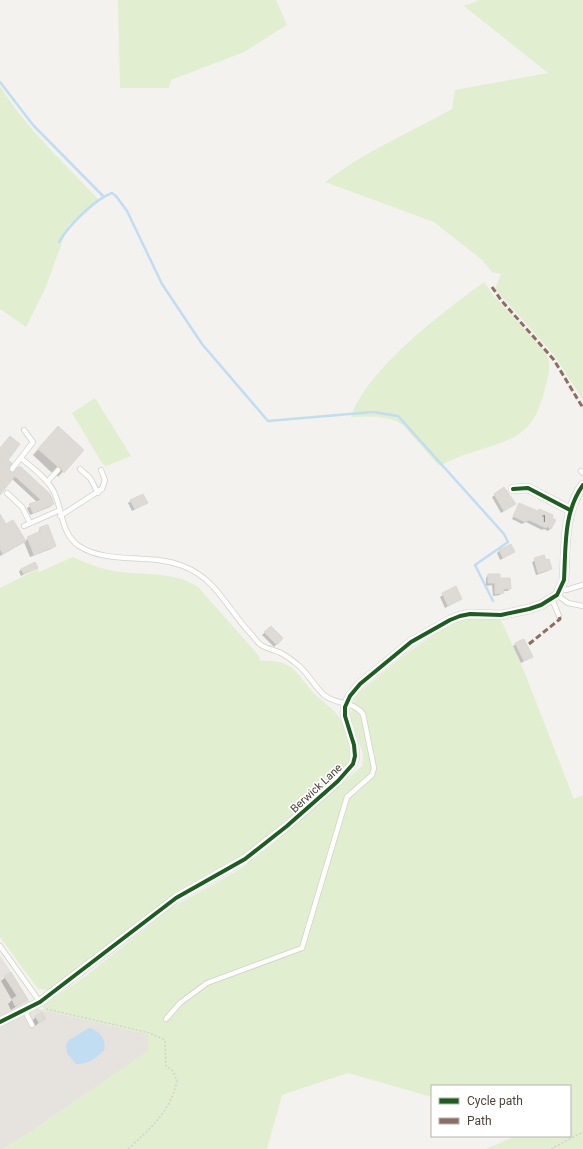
<svg xmlns="http://www.w3.org/2000/svg" width="583" height="1149" font-family="Roboto,sans-serif">
<rect width="100%" height="100%" fill="#f4f2ee"/>
<path fill="#e6e2de" d="M0,955L34,1008L148,1034V1051L29,1133L3,1149H0Z"/>
<g fill="#e1eecf">
<path d="M118,0H276L287,25L244,52L171,80L169,88H120Z"/>
<path d="M479,0H583V400L554,355L495,289L501,274L492,272L482,260L434,222L325,182C364,152 409,133 452,109L455,90L548,73L464,6Z"/>
<path d="M0,86C26,128 64,163 98,199L68,226L45,289L26,327L0,309Z"/>
<path d="M484,282L494,296L546,353C552,365 549,375 545,388C534,437 513,439 470,453C460,456 449,461 439,466L403,425C389,415 368,416 351,417C367,369 443,312 484,282Z"/>
<path d="M95,398L131,456L106,466L102,463L72,413Z"/>
<path d="M73,557C87,564 105,570 120,572C145,575 177,572 198,587L259,656L260,661C296,658 296,676 318,697C323,702 329,706 334,711C344,722 353,745 349,760C348,764 344,769 342,773L243,856L176,893L50,990L38,989L0,937V588L38,569L39,572Z"/>
<path d="M480,618L501,620L522,666L574,799L583,795V1149H486L516,1136H570V1086H432V1097L348,1073L282,1095L267,1149H3L29,1133L148,1051V1034L43,1010V1006L87,975L171,908L242,868L273,844L362,766L363,754L350,715L356,695L407,653L441,630L466,619Z"/>
</g>
<path fill="#c0ddf1" d="M89,1028C98,1030 107,1039 104,1050C97,1058 87,1065 76,1064L67,1053L66,1045L69,1040Z"/>
<g fill="#0003">
<path d="M52,433L83,450L58,477L55,473L51,472L33,455Z"/>
<path d="M0,449L7,460V471L53,504L50,507L30,515L27,508L37,502L12,479L0,493Z"/>
<path d="M495,495L512,506L501,513L492,497Z"/>
<path d="M131,501L147,503L132,511L128,503Z"/>
<path d="M520,504L551,528L548,531L544,529L542,530L526,522L522,524L512,519Z"/>
<path d="M0,516L5,525L24,541L37,534L40,529L55,546L51,549L30,557L24,542L0,556Z"/>
<path d="M500,550L514,552L500,560L497,553Z"/>
<path d="M543,556L551,568L548,571L536,575L532,562Z"/>
<path d="M36,568L21,576L19,572L21,569Z"/>
<path d="M488,575L499,579L510,588L508,591H503L500,595L493,596L492,585L486,586V578Z"/>
<path d="M455,587L461,599L445,608L440,597Z"/>
<path d="M271,627L282,638L274,647L262,635Z"/>
<path d="M516,644L532,657L521,663L513,646Z"/>
<path d="M11,973L27,999L11,1010L8,1004L12,1000L1,981Z"/>
<path d="M36,1017L45,1018L35,1026L32,1021Z"/>
</g>
<g fill="none" stroke-linecap="round" stroke-linejoin="round">
<g stroke="#c0ddf1" stroke-width="2.5">
<path d="M0,82L33,125L103,196"/>
<path d="M59,242C68,226 95,199 112,193L116,196L127,211L162,284L202,344L268,421L373,412L398,416L504,534L508,542L475,565L493,601"/>
</g>
</g>
<g fill="#dedbd6" stroke="#dcd9d4">
<path d="M58,426L84,450L64,473L61,468L57,466L38,449Z"/>
<path d="M10,436L20,444L8,460L12,463L9,471L13,473L18,467H21L50,494L54,504L33,513L29,504L41,500L15,476L0,495V448Z"/>
<path d="M504,487L516,504L504,511L494,494Z"/>
<path d="M143,494L148,503L135,509L130,500Z"/>
<path d="M519,503L538,511L539,509L553,515L552,518L556,520L551,529L547,526L546,528L529,520L525,522L513,516Z"/>
<path d="M0,514L6,524L13,520L26,541L3,554L0,549Z"/>
<path d="M46,525H48L56,546L34,555L27,537L41,531L39,528Z"/>
<path d="M511,544L515,552L503,558L499,550Z"/>
<path d="M544,555L546,560L549,559L552,569L538,573L534,558Z"/>
<path d="M35,562L38,568L24,574L21,569Z"/>
<path d="M488,574H500V578H510L511,589H503L504,593L495,594V583H488Z"/>
<path d="M456,586L462,599L448,606L442,593Z"/>
<path d="M271,626L283,638L277,645L264,632Z"/>
<path d="M524,639L533,657L524,661L515,643Z"/>
<path d="M11,972L28,1000L15,1006L12,999L17,996L4,976Z"/>
<path d="M42,1012L46,1019L39,1023L35,1016Z"/>
</g>
<g fill="none" stroke-linecap="round" stroke-linejoin="round">
<defs>
<g id="service">
<path d="M21,458C32,468 46,477 53,490C63,509 60,533 79,546C108,565 152,553 183,566C217,579 227,609 251,634C254,637 257,642 261,645C267,649 275,650 281,653C287,656 293,661 298,665C308,673 314,686 324,695C336,705 354,701 363,714L374,768L372,775L347,797L302,948L207,983L180,1003L166,1019"/>
<path d="M12,469L33,442L24,430"/>
<path d="M80,469L90,478L98,493"/>
<path d="M581,471L583,473"/>
<path d="M48,481L58,470"/>
<path d="M7,493L22,507L30,523"/>
<path d="M60,516L102,489L105,480L101,470"/>
<path d="M24,526L60,510"/>
<path d="M561,588L566,590L583,585"/>
<path d="M557,595L568,603L583,606"/>
<path d="M552,599L559,616"/>
<path d="M0,946L40,1002"/>
<path d="M25,1011L32,1025"/>
</g>
<g id="minor">
<path d="M513,489L528,488L570,510"/>
<path d="M0,1022L40,1002L176,898L245,859L287,826L338,781L353,764L355,756L354,745L345,716V707L350,696L360,684L411,642L450,620L460,616L470,614L501,615L529,609L541,605L557,595L564,580C566,547 563,513 583,485"/>
</g>
</defs>
<use href="#service" stroke="#d2d0cb" stroke-width="6"/>
<use href="#minor" stroke="#d2d0cb" stroke-width="10"/>
<g stroke="#d3d2cc" stroke-width="1.5" stroke-dasharray="2 2" stroke-linecap="butt">
<path d="M46,1009L150,1033L165,1040L166,1066L173,1071L177,1081C170,1112 151,1128 128,1149"/>
<path d="M551,1149L583,1132"/>
</g>
<use href="#service" stroke="#fdfdfc" stroke-width="4.5"/>
<use href="#minor" stroke="#fdfdfc" stroke-width="9"/>
<g stroke="#8d6e63" stroke-width="3" stroke-dasharray="6 3" stroke-linecap="butt">
<path d="M492,287L501,300L554,360L583,408"/>
<path d="M529,644L560,619L559,616"/>
</g>
<defs>
<g id="cycleway">
<path d="M513,489L528,488L570,510"/>
<path d="M0,1022L40,1002L176,898L245,859L287,826L338,781L353,764L355,756L354,745L345,716V707L350,696L360,684L411,642L450,620L460,616L470,614L501,615L529,609L541,605L557,595L564,580C566,547 563,513 583,485"/>
</g>
</defs>
<use href="#cycleway" stroke="#fff" stroke-width="6"/>
<use href="#cycleway" stroke="#1b5e20" stroke-width="4"/>
</g>
<g text-anchor="middle" stroke-width="3.5" stroke-linejoin="round" paint-order="stroke">
<g font-size="9" fill="#706a61">
<text x="544" y="522">1</text>
</g>
<g font-size="11" fill="#4b4439" stroke="#fff">
<text transform="translate(316 788) rotate(-43)" y="4">Berwick Lane</text>
</g>
</g>
<rect x="431" y="1085" width="140" height="52" fill="#ffffff" stroke="#b7b4b0"/>
<rect x="439" y="1098" width="20" height="6" fill="#1b5e20" stroke="#b7b4b0"/>
<text x="467" y="1105" font-size="12" fill="#4b4439">Cycle path</text>
<rect x="439" y="1118" width="20" height="6" fill="#8d6e63" stroke="#b7b4b0"/>
<text x="467" y="1125" font-size="12" fill="#4b4439">Path</text>
</svg>
